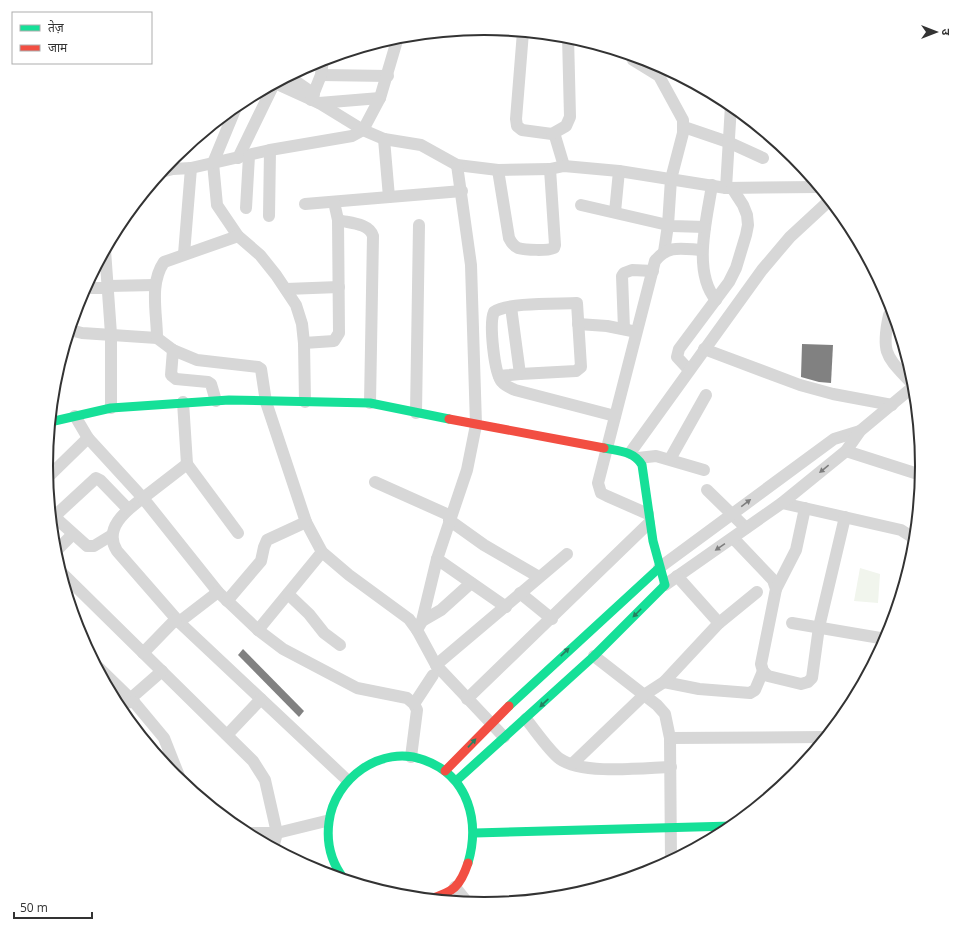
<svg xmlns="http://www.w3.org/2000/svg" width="968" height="932" font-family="'Open Sans','Noto Sans Devanagari',sans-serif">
<rect width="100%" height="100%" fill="#fff"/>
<path fill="#f1f5ed" d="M860,568L880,574L878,603L854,601Z"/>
<g fill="#818181">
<path d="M802,344L833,345L831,383L819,382L801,377Z"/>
<path d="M243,649L304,711L299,717L238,655Z"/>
</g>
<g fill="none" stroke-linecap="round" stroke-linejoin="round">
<g stroke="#d7d7d7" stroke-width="12">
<path d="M479,29L523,32"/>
<path d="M523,32L516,119L517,126L522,130L552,134L555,136L564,166"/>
<path d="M631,55L633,60L659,76L683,120V133L671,179L668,225L664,252"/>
<path d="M321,75L388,76"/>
<path d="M288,76L314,94"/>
<path d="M275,83L319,103L363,130L384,139L421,145L457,165L498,170L550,169L564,166L619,171L726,188L819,187"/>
<path d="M311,100L321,75L323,59"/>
<path d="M319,103L380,98"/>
<path d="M237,105L213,163L217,205L238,236L260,255L276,275L296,305L302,324L304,343L305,402"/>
<path d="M684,127L728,142L763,158"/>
<path d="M552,134L566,126L570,117L568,36"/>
<path d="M384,139L389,197"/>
<path d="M238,158L274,84"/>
<path d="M498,170L509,238C511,242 513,246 518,248C525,250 548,251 554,248L555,245L550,169"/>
<path d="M161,172L173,169L191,168L270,150L352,136L363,130L380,98L398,37"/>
<path d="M712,185C707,219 692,271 716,300"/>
<path d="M726,188L731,105"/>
<path d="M305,204L462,191"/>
<path d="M581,205L672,226L705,227"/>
<path d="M246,208L249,156"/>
<path d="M615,212L619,171"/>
<path d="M269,216L270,150"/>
<path d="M338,220C349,223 369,223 373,236L370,403"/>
<path d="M105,250L111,334V408"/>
<path d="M184,254L191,168"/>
<path d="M108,286L155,285"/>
<path d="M85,288H108"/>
<path d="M286,289L339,287"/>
<path d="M889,315C880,356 888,357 914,386"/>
<path d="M578,324L607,326L632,331"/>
<path d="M624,329L622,276L624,273L632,270L653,271"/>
<path d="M70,330L82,333L157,338L173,350L197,360L258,367L261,369L266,402L306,522L322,552L258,630"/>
<path d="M157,338C157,313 149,284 164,262L238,236"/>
<path d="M304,343L334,341L339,333L338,220L334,202"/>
<path d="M704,349L800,385L833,394L892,405"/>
<path d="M173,350L171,375L176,379L208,382L211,384L216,401"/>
<path d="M689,370L677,357L679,349L729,282L736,268L746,235L748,225L747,215L743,205L732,188"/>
<path d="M520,374L576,371L581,367L577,303C558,304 508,302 494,312C489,323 494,373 502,382C505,386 511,388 515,390L615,416"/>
<path d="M499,376L520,374L511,307"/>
<path d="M183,402L187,464L238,533"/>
<path d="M416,413L419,225"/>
<path d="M75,416L88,438L143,498C125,511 103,529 117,551L179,622L346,779"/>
<path d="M846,451L921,475"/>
<path d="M630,453L762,270L790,237L830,200"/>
<path d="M638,458L656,456L704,470"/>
<path d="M670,459L706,395"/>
<path d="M187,464L143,498L218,592L258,630L283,649L357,688L407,698L414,704L417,710L411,757"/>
<path d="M47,478L88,438"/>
<path d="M375,482L451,516"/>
<path d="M707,490L746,528"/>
<path d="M782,503L901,530L912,537L914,544"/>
<path d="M648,514L607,496L601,493L598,483L655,261C668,244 683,249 702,250"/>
<path d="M449,520L484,545L539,577"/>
<path d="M112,535L94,546H87L58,520L57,514L96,478L100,480L128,509"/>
<path d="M733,538L773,580L776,589L761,664L763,671L768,676L801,684L808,682L812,678L819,627L845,517"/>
<path d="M55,552L73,534"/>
<path d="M322,552L349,575L409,619L417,630L436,665L504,737"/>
<path d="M437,559L506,607"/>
<path d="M659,568L834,439L860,431"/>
<path d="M60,571L253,761L265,780L277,833L273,848"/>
<path d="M665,585L782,503L846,451L860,431L914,386"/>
<path d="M776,589L796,550L805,508"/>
<path d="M520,593L552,619"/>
<path d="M288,594L309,614L324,633L340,645"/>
<path d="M227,601L261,561L264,547L267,540L306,522"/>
<path d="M422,621L441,610L471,583"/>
<path d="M179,622L218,592"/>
<path d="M719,623L757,592"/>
<path d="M792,623L886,639"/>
<path d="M417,630L422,621L437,559L467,470L476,425L471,265L457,165"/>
<path d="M143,653L176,619"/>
<path d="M594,656L657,705L665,714L670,738L671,860"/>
<path d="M96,665L134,702L164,738L181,781"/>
<path d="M436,665L567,554"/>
<path d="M664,682L699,689L750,693L755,690L763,671"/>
<path d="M130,699L162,671"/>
<path d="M467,699L649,523"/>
<path d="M116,703L134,702"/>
<path d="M414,704L433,675"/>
<path d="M526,719C535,730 550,752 560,759C583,775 643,768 671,767"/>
<path d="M227,735L261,699"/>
<path d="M670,738L826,737"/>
<path d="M572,764L644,695L664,682L719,623L677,576"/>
<path d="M245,833H277L326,821"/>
<path d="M455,887L467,902"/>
</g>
<g stroke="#16e098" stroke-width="9">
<path d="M50,422L111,408L229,400L370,403L449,419"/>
<path d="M509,706L659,568"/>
<path d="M456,781L594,656L665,585L653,541L642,465C634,451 619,451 604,448"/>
<path d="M475,833L732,826"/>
<path d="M344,879C331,862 326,844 329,822C334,779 381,744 424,760C469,776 480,822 468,863"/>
</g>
<g stroke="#f24e42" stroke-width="9">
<path d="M449,419L604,448"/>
<path d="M445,771L509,706"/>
<path d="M430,899C453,892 460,887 468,863"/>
</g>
</g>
<defs><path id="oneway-solid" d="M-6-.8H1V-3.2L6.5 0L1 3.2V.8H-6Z"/></defs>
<g fill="#7d7d7d">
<use href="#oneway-solid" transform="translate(824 469) rotate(141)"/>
<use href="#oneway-solid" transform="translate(746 503) rotate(-37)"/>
<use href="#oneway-solid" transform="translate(720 547) rotate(146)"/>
</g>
<g fill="#268160">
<use href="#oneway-solid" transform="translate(637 613) rotate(135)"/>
<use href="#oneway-solid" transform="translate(565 652) rotate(-44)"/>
<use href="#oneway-solid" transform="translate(544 703) rotate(137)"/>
<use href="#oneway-solid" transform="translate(472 743) rotate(-47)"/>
</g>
<path d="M0 0H968V932H0ZM53 466a431 431 0 1 1 862 0a431 431 0 1 1-862 0Z" fill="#fff" fill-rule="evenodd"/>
<path fill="none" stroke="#333" stroke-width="2" d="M53 466a431 431 0 1 1 862 0a431 431 0 1 1-862 0Z"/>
<rect x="12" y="12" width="140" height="52" fill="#ffffff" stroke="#adadad"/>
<rect x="20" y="25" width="20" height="6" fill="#16e098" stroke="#adadad"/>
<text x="48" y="32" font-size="12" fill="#333333">तेज़</text>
<rect x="20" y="45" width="20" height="6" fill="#f24e42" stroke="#adadad"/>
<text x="48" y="52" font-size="12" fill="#333333">जाम</text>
<g transform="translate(936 32) rotate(90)" stroke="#ffffff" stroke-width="3" paint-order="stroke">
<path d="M0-3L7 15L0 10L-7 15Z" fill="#333333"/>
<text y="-6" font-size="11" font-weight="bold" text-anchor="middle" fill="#333333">उ</text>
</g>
<path d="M14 912v6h78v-6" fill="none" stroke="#333333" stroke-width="2"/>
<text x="20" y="912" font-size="12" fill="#333333" stroke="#ffffff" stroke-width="3" paint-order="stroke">50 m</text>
</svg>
